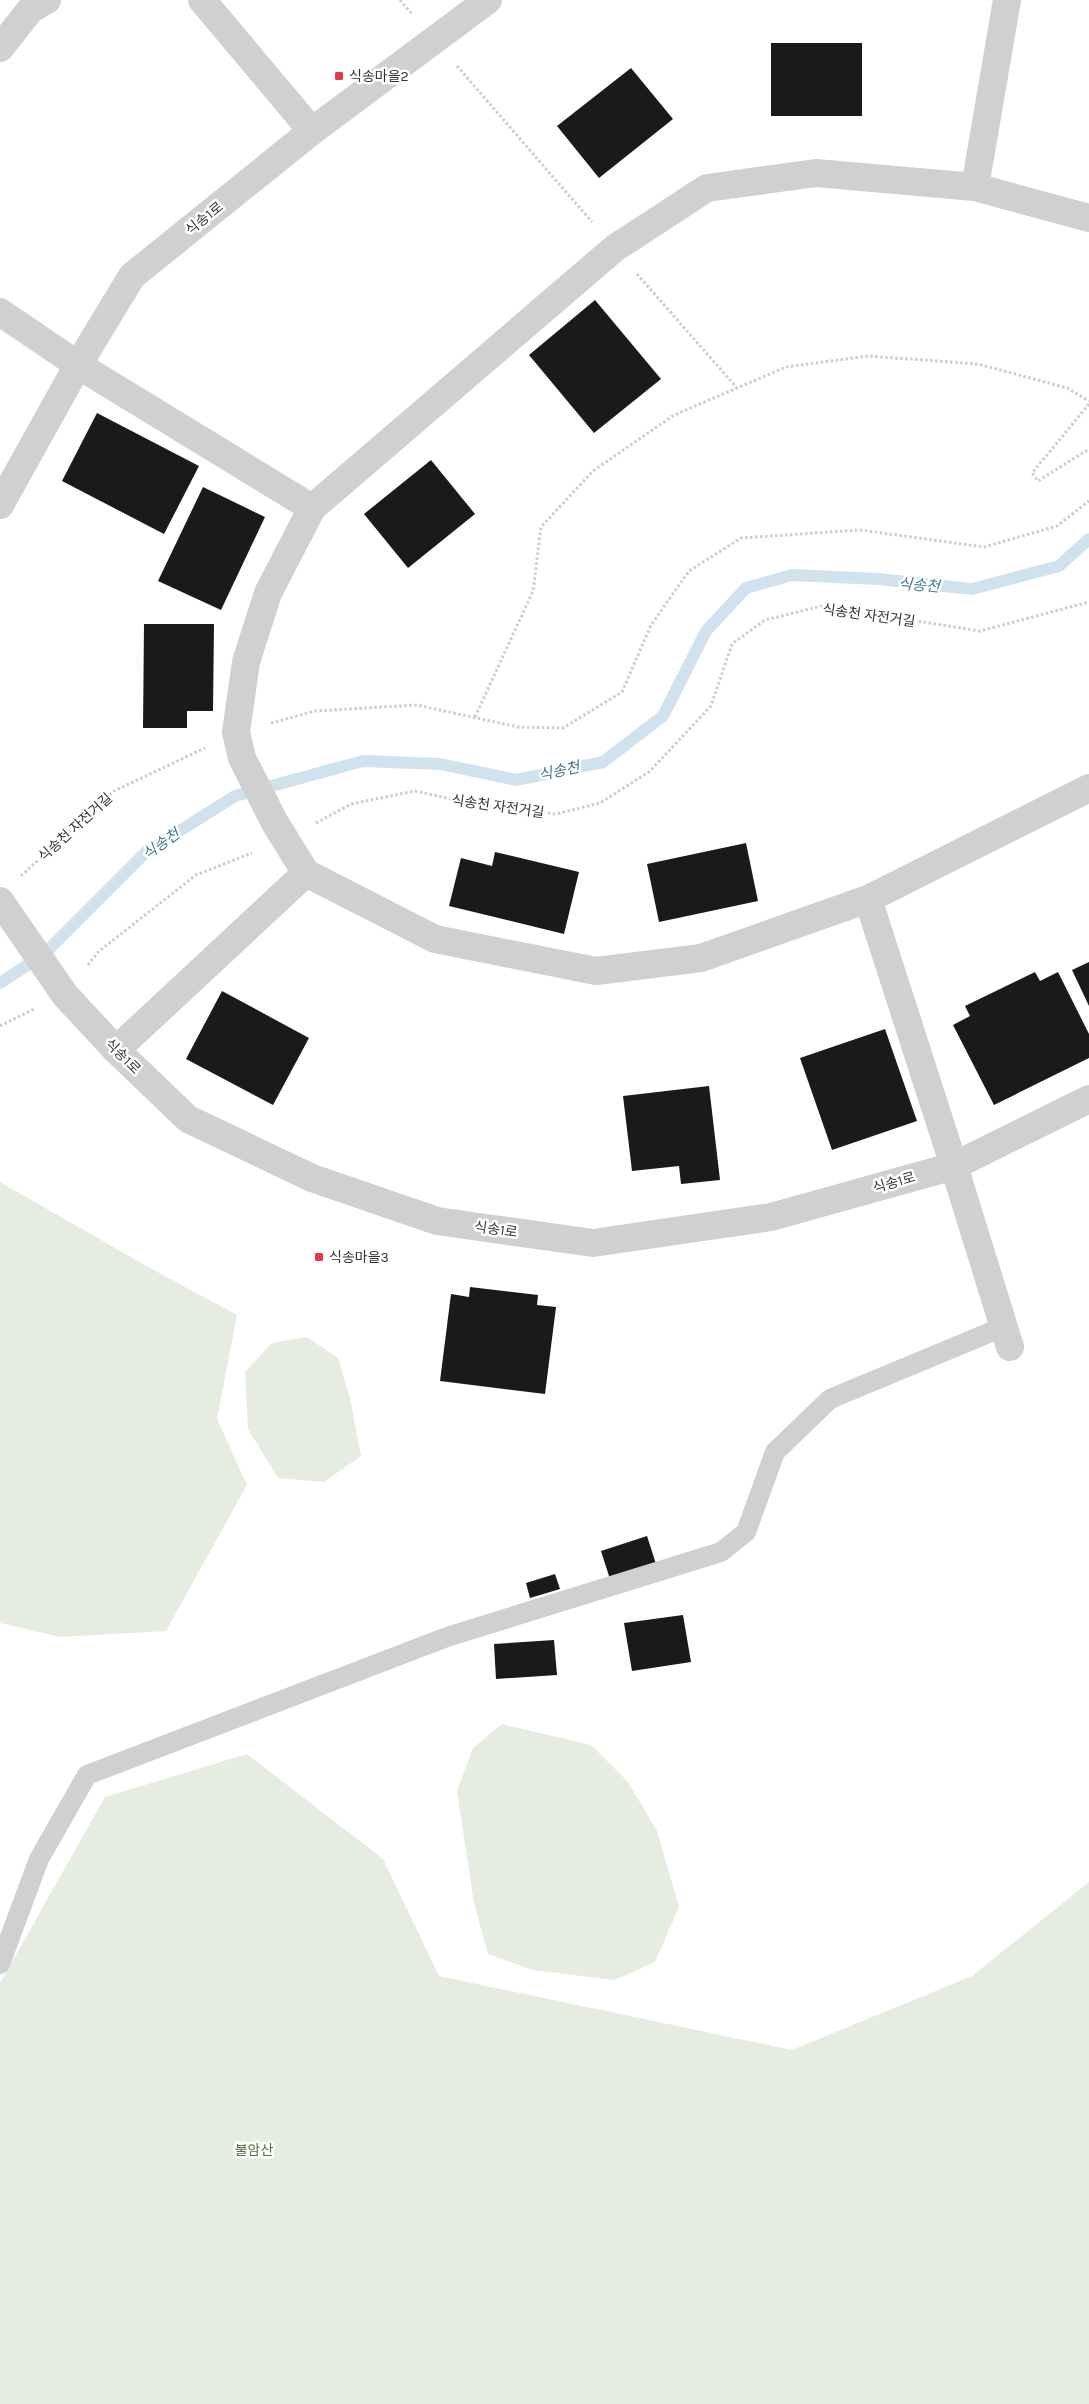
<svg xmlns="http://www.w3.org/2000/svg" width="1089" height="2404" font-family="Karla,'Noto Sans KR',sans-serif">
<rect width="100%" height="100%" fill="#fff"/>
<g fill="#e6ecdf">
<path d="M0,1182L150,1268L237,1315L217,1419L247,1485L166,1631L60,1637L0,1623Z"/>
<path d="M307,1337L338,1358L350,1398L361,1456L324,1482L278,1478L248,1429L245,1372L272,1343Z"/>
<path d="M502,1724L591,1745L628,1782L657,1831L679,1907L655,1962L615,1980L532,1970L488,1954L474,1903L457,1791L473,1748Z"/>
<path d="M247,1754L383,1859L439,1976L792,2050L972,1976L1089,1882V2404H0V1983L105,1797Z"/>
</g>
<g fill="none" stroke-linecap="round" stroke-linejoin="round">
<path stroke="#cfe2ee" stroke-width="12" d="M0,983L44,954L146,852L235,796L363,761L440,764L516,780L603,762L663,716L706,631L746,588L792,575L878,579L972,589L1059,566L1089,539"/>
</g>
<g fill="#1a1a1a">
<rect x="771" y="43" width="91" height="73"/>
<path d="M631,68L673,119L599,178L557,126Z"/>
<path d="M595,300L661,379L594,433L529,355Z"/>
<path d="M97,413L199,466L164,534L62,481Z"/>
<path d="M431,460L475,514L408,568L364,514Z"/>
<path d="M203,487L265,517L221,610L158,581Z"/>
<path d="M144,624H214L213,711H187V728H143Z"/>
<path d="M746,843L758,901L659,922L647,864Z"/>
<path d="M495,852L579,872L564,934L449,906L461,858L492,866Z"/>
<path d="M1089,962V1006L1072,970Z"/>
<path d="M1035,972L1040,981L1058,972L1089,1034V1058L994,1105L953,1025L970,1016L965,1006Z"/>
<path d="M222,991L309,1038L273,1105L186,1059Z"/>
<path d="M885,1029L917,1121L832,1150L800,1058Z"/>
<path d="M709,1086L720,1180L681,1184L679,1166L632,1171L623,1096Z"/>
<path d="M470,1287L538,1295L537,1305L556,1307L545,1394L440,1381L451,1294L469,1297Z"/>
<path d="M647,1536L656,1564L610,1579L601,1551Z"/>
<path d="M555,1574L560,1589L530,1598L526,1583Z"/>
<path d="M683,1615L691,1662L632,1671L624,1623Z"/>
<path d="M554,1640L557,1675L496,1679L494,1644Z"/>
</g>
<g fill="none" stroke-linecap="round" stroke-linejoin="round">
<g stroke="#cdcdcd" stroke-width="3" stroke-dasharray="2.5 2.5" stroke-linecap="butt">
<path d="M400,0L412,14"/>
<path d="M457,66L592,222"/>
<path d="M637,274L737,388"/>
<path d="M1089,404L1032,473L1038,481L1089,449"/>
<path d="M475,717L533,591L541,527L593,471L674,415L786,367L868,356L978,364L1067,388L1089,401"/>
<path d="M271,723L315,711L417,705L518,727L563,728L622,692L651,625L689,571L741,538L860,530L984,547L1057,526L1089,501"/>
<path d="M316,823L351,804L415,791L483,806L556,814L600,803L649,772L711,706L732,644L765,620L822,606L980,631L1089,602"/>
<path d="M21,876L114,791L205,748"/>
<path d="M88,965L98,952L196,875L252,853"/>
<path d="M0,1026L34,1009"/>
</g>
<path stroke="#d0d0d0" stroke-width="20" d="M0,1964L39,1859L87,1775L447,1637L721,1552L746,1532L775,1452L830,1399L1003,1327"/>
<g stroke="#d0d0d0" stroke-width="28">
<path d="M202,0L312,131"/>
<path d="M0,48L30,10L47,0"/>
<path d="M975,187L1007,0"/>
<path d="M1089,218L975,187L816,173L707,188L615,248L312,508L268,593L246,662L236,732L242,758L275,823L306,873L435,939L596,971L701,958L868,899L1089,788"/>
<path d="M0,312L78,365L312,508"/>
<path d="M0,505L78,365L132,276L312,131L488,0"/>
<path d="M868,899L954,1166L1010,1347"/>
<path d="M0,901L65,995L116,1050L188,1119L312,1178L437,1221L593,1243L771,1217L954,1166L1089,1099"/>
<path d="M116,1050L306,873"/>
</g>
</g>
<g fill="#e63946" stroke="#fff" stroke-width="2">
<rect x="334" y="71" width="10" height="10" rx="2.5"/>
<rect x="314" y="1252" width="10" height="10" rx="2.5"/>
</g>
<g text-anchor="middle" stroke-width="5" stroke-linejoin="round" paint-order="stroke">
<g font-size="14" fill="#333" stroke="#fff" text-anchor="start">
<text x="349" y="81">식송마을2</text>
<text x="329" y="1262">식송마을3</text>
</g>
<g font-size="14" fill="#333" stroke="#fff">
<text transform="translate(204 218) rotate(-39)" y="5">식송1로</text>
<text transform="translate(869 615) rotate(8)" y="5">식송천 자전거길</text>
<text transform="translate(498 806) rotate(8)" y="5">식송천 자전거길</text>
<text transform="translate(75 827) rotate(-42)" y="5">식송천 자전거길</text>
<text transform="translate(123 1056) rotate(45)" y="5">식송1로</text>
<text transform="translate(894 1182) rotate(-16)" y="5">식송1로</text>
<text transform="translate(496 1229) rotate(8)" y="5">식송1로</text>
</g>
<g font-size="14" fill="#56703f" stroke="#fff">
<text x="254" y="2155">불암산</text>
</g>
<g font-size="15" font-style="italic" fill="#3f7597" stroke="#fff">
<text transform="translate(919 585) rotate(5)" y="5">식송천</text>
<text transform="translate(559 771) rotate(-12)" y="5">식송천</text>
<text transform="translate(161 844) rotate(-35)" y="5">식송천</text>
</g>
</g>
</svg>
